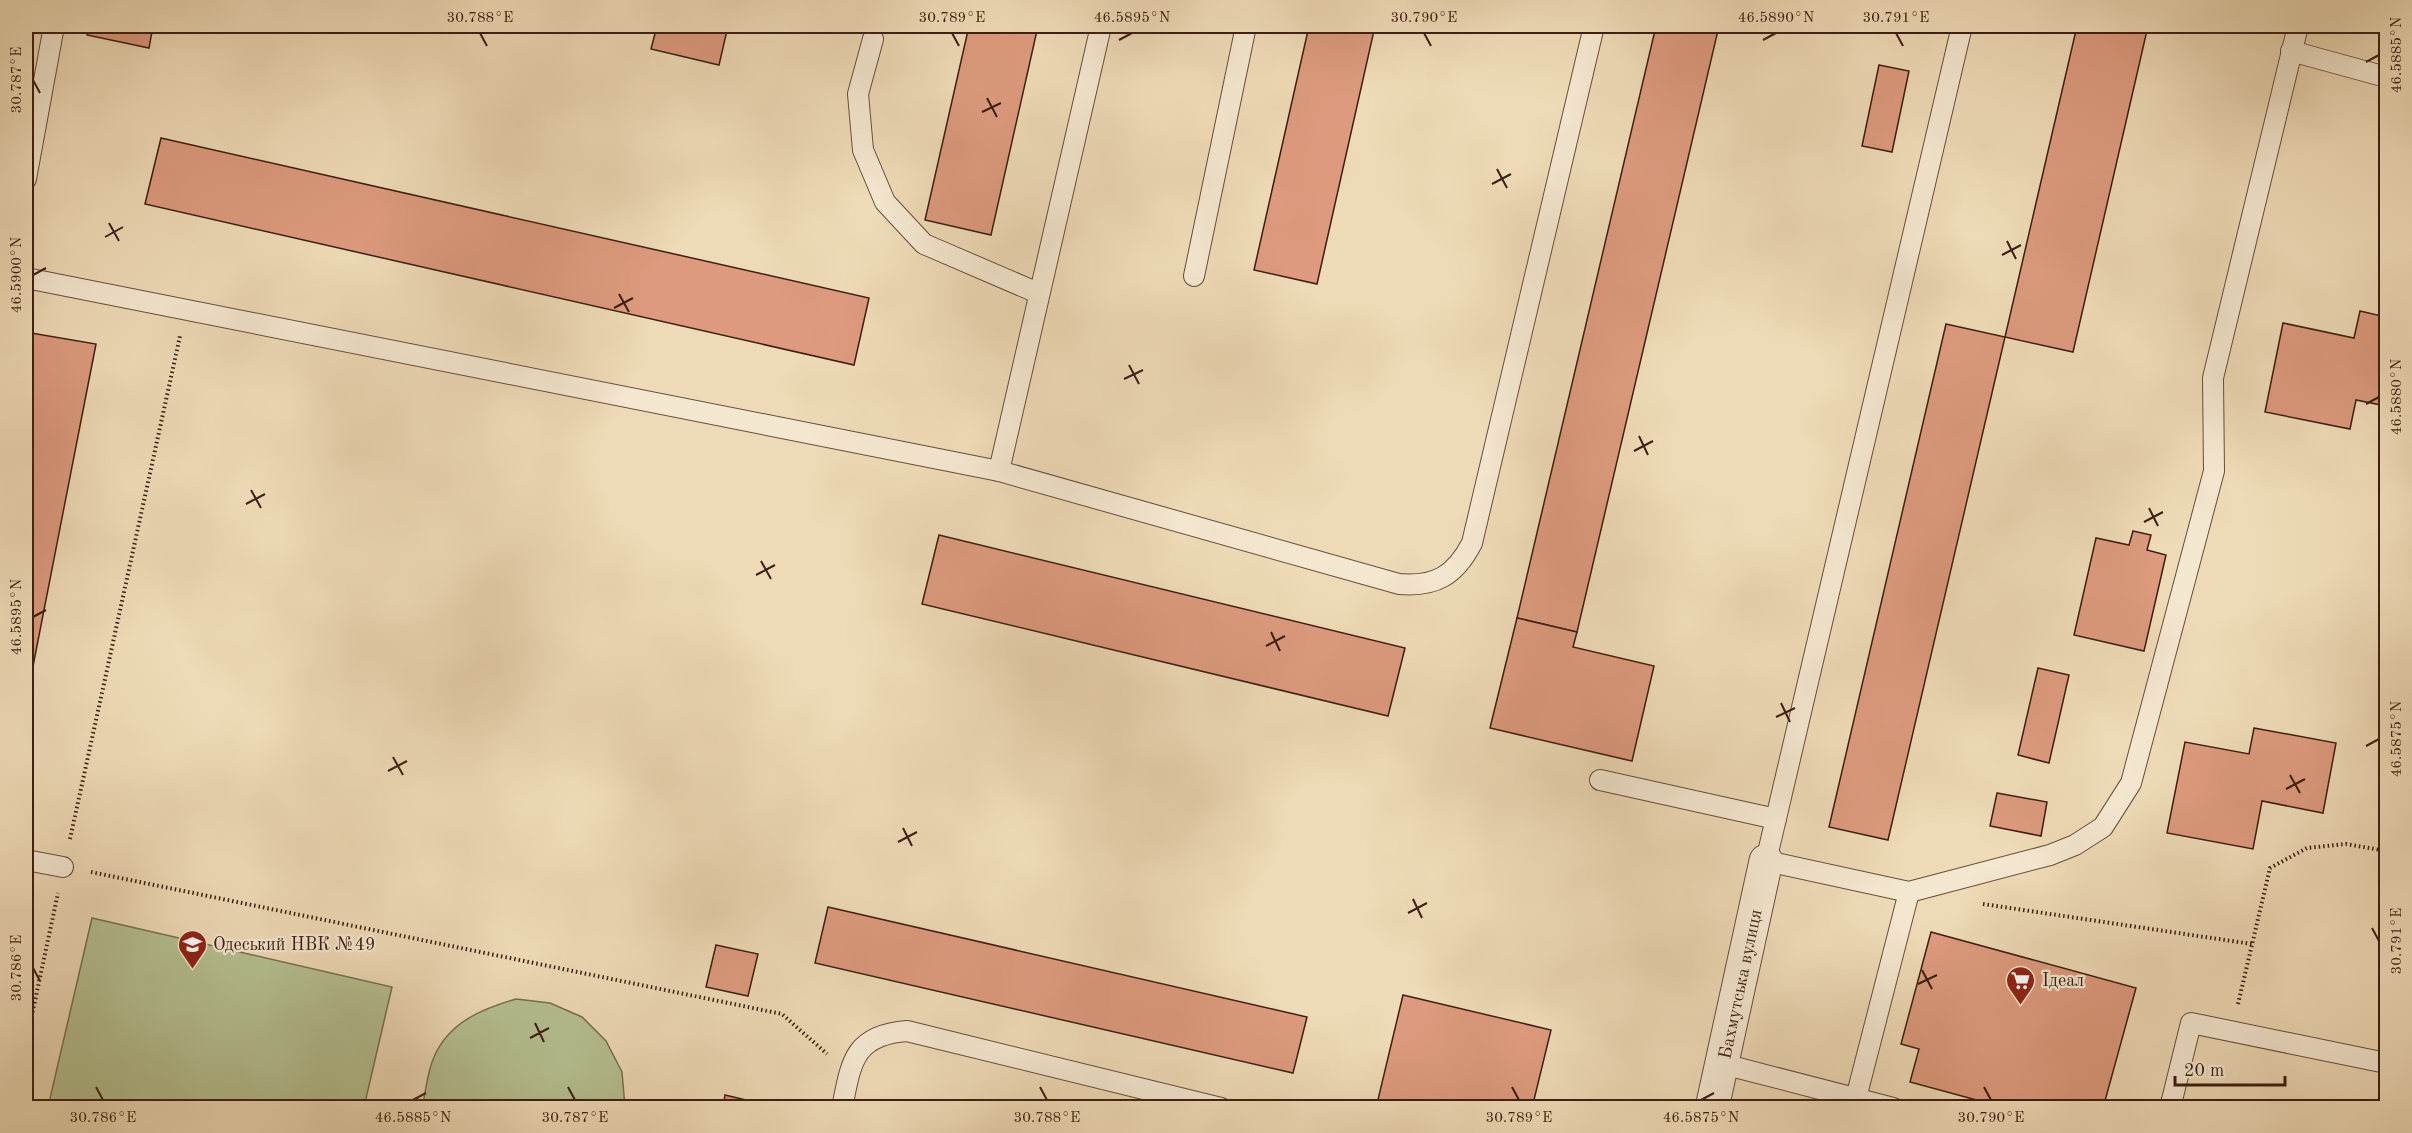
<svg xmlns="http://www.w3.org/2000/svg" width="2412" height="1133" font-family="'Old Standard TT',serif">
<rect width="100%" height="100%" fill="#eedab6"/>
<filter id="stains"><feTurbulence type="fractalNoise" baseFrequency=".00333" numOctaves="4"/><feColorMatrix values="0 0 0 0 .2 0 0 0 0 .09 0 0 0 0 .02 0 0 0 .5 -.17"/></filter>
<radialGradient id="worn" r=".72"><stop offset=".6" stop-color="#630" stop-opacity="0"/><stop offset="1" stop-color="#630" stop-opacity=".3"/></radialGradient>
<g fill="#b5c091" stroke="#796f52" stroke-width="1.5">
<path d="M92,918L392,987L364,1107H48Z"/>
<path d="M516,999L550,1003L582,1017L606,1041L622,1072L625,1107H422C426,1092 427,1072 434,1057C449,1022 482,1009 516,999Z"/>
</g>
<g fill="#dd9a7e" stroke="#3d1e13" stroke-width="1.5">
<path d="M89,26H153L149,48L87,35Z"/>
<path d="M657,26H728L719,65L651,49Z"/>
<path d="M969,26H1038L991,235L925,220Z"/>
<path d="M1309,26H1375L1317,284L1254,270Z"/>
<path d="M1656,26H1719L1577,632L1517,618Z"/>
<path d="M2077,26H2148L2073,352L2005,337Z"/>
<path d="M1879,65L1909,71L1892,152L1862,146Z"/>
<path d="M161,138L869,298L854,365L145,204Z"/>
<path d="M2360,311L2386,317V406L2356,400L2350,429L2265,412L2283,323L2354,338Z"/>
<path d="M1946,324L2005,337L1888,840L1829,827Z"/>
<path d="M31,333L96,344L26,702V363Z"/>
<path d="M2133,531L2151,535L2147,550L2166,555L2144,651L2074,635L2096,538L2129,545Z"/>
<path d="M939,535L1405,648L1388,716L922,604Z"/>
<path d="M1517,618L1577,632L1573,647L1654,666L1632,761L1490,728Z"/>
<path d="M2038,668L2069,675L2049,763L2018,755Z"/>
<path d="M2254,728L2336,743L2323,813L2262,801L2253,849L2167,833L2185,742L2249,754Z"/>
<path d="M1997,793L2047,802L2041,836L1990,826Z"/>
<path d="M828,907L1307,1017L1293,1073L815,963Z"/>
<path d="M1931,932L2136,988L2103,1108H2006L1910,1082L1919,1049L1901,1044Z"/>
<path d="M716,945L758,954L748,996L706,987Z"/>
<path d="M1403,995L1551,1030L1532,1108H1376Z"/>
<path d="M725,1095L780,1108H723Z"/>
</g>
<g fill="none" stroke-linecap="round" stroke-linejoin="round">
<defs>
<g id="lane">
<path d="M1962,26L1766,861L1909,892L2050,855L2075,845L2103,827L2131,783L2214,471L2213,378L2298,26"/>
<path d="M873,39L858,94L863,150L885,202L924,244L1038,293"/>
<path d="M2291,51L2386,77"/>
<path d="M26,179L54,26"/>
<path d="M1194,276L1246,26"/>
<path d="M26,278L999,471L1399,584C1435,587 1455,576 1472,543L1594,26"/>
<path d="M999,471L1101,26"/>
<path d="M1600,780L1776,819"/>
<path d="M26,860L63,867"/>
<path d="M1723,1064L1893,1108"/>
<path d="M1856,1098L1909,892"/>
<path d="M842,1108C851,1063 853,1035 907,1031L1221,1108"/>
<path d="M2170,1108L2191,1023L2386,1063"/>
</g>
<path id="street" d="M1712,1108L1766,861"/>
</defs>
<use href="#lane" stroke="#694d3c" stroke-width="22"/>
<use href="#street" stroke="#694d3c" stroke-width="35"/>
<g stroke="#3d1e13" stroke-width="4" stroke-dasharray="1.5 3" stroke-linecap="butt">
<path d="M70,839L180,336"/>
<path d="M91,872L782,1014L827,1054"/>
<path d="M1983,904L2252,944"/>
<path d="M2238,1004L2270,868L2307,848L2346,844L2386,851"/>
<path d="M26,1043L58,893"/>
</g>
<use href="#lane" stroke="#f4e7d0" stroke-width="20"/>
<use href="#street" stroke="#f4e7d0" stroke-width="33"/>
</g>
<path fill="none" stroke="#3d1e13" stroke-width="2" d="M480,33L487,46M952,33L959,46M1424,33L1431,46M1896,33L1903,46M1119,40L1132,33M1763,40L1776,33M2366,62L2379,55M33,80L40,93M987,98L997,117M982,112L1001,103M1497,169L1507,188M1492,184L1511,174M109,223L119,241M105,237L123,227M2007,241L2016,259M2002,255L2021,245M33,275L46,268M619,294L629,312M614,308L633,298M1129,365L1139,384M1124,379L1143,370M2366,404L2379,397M1639,436L1648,455M1634,451L1653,441M251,490L261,508M246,504L265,494M2149,508L2158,526M2144,522L2163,512M761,561L771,579M756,575L775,565M33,617L46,610M1271,632L1280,651M1266,646L1285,636M1781,703L1790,722M1776,717L1795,708M2366,746L2379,739M393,757L403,775M388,771L407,761M2290,775L2300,793M2286,789L2305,779M903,828L912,846M898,842L917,832M1413,899L1422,918M1408,913L1427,903M2372,928L2379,941M33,968L40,981M1922,970L1932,989M1918,984L1937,975M535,1023L544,1042M530,1038L549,1028M96,1087L103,1100M568,1087L575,1100M1040,1087L1047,1100M1512,1087L1519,1100M1984,1087L1991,1100M413,1100L426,1093M1701,1100L1714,1093"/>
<defs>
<symbol id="school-pin" viewBox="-11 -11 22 30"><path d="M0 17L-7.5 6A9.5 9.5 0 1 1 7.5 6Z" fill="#8f2418" stroke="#f4e7d0"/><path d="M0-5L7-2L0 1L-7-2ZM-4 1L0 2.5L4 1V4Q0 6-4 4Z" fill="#fff"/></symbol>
<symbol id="supermarket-pin" viewBox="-11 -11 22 30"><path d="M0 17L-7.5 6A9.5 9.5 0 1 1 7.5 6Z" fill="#8f2418" stroke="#f4e7d0"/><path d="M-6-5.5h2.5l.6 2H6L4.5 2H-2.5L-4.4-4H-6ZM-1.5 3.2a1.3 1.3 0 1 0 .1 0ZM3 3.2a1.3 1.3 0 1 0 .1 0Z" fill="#fff"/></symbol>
</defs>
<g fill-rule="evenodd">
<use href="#school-pin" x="176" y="928" width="33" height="45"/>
<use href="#supermarket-pin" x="2004" y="964" width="33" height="45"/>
</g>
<g text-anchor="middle" stroke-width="4.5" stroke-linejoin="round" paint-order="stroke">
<g font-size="18" fill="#3d1e13" stroke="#f4e7d0" text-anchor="start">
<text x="213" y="950">Одеський НВК №49</text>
<text x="2042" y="986">Ідеал</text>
</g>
<g font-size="18" fill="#3d1e13" stroke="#f4e7d0">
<text transform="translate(1740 984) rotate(-78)" y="6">Бахмутська вулиця</text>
</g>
</g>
<rect width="2412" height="1133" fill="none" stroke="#eedab6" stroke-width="66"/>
<path d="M2175 1076v9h110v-9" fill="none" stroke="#3d1e13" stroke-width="3"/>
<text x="2184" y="1076" font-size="18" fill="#3d1e13" stroke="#f4e7d0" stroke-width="4.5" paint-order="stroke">20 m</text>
<rect x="33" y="33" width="2346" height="1067" fill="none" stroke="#3d1e13" stroke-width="2"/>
<g font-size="15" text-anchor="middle" fill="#3d1e13">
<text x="480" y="22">30.788°E</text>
<text x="952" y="22">30.789°E</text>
<text x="1132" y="22">46.5895°N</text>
<text x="1424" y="22">30.790°E</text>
<text x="1776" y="22">46.5890°N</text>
<text x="1896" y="22">30.791°E</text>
<text transform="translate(2396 55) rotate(-90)" y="5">46.5885°N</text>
<text transform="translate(16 80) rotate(-90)" y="5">30.787°E</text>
<text transform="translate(16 275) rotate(-90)" y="5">46.5900°N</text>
<text transform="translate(2396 397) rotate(-90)" y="5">46.5880°N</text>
<text transform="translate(16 617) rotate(-90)" y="5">46.5895°N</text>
<text transform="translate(2396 739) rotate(-90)" y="5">46.5875°N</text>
<text transform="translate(2396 941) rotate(-90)" y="5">30.791°E</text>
<text transform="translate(16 968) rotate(-90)" y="5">30.786°E</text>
<text x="103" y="1122">30.786°E</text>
<text x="413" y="1122">46.5885°N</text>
<text x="575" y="1122">30.787°E</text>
<text x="1047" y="1122">30.788°E</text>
<text x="1519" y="1122">30.789°E</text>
<text x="1701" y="1122">46.5875°N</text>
<text x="1991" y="1122">30.790°E</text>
</g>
<rect width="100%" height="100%" filter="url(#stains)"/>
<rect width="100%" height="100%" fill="url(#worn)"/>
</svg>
